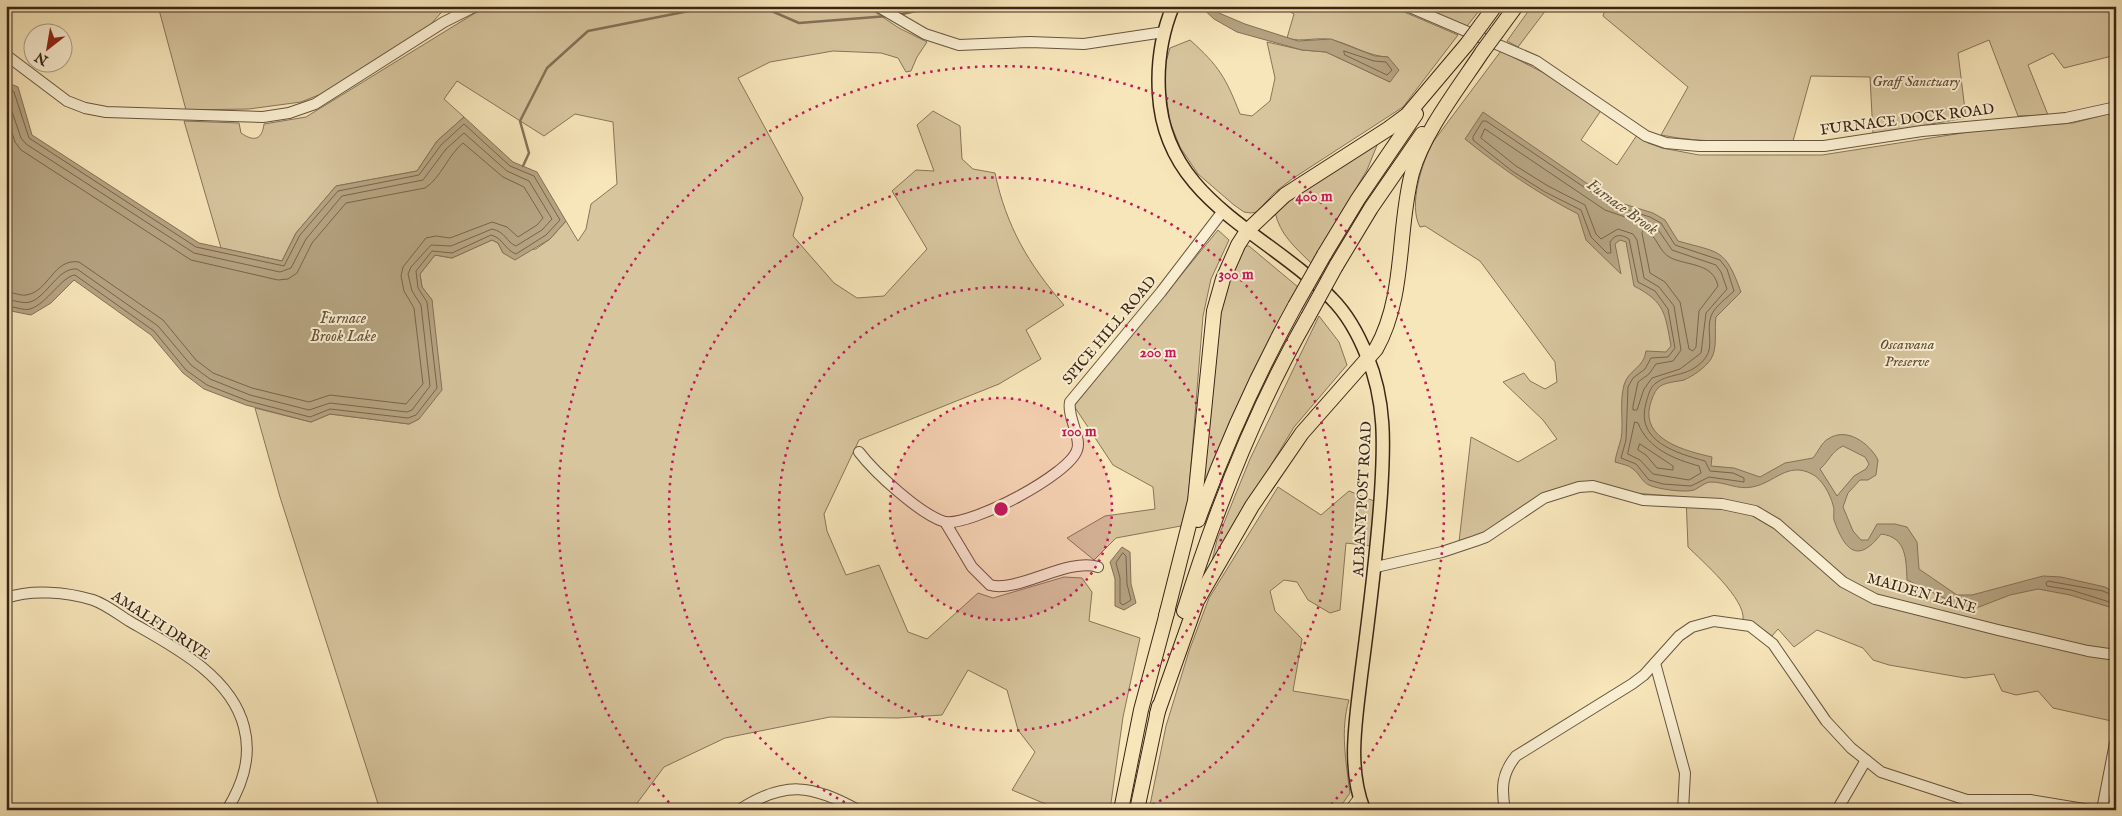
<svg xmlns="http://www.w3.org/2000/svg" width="2122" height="816" font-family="'IM FELL English',serif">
<rect width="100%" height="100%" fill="#f7e6ba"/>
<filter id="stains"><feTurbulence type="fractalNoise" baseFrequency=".004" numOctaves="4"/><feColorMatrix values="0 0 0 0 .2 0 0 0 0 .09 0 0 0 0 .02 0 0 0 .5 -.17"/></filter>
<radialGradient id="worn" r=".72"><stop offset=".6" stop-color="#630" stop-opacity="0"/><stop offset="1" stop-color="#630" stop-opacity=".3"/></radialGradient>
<g fill="#d7c59e" stroke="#88755a">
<path d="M158,6H447L431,24L321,94L301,102L249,109L186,110Z"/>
<path d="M495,6H866L899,28L927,42L917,57L911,71L906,72L898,58L881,53L833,51L770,62L738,78L803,198L793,236L834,283L857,298L884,296L927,249L892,191L916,170L934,171L917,125L933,111L960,126L962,159L973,169L995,173C1006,226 1029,265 1064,305L1026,330L1041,359L999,384L859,440L824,514L827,531L846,575L879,565L908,632L927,639L978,593L993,598L1064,577L1082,578L1092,592L1089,621L1140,638L1123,717L1110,810H1060L1012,790L1035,752L1018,730L1007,690L968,670L942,715L898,718L830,717L725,738L664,767L632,810H380L280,497L255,408L311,422L330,414L409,424L419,419L432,300L422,287L420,274L435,255L452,258L492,240L498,243L503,253L536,249L550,239L566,221L578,241L586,229L591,204L617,184L613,122L575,114L544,136L457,81L444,99L464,117L437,141L417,171L336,186L296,233L282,261L221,248L184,121L239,123L241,133C254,142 262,140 264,124L306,117L475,13Z"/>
<path d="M1280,6L1395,8L1458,35L1403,107L1292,179L1274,193L1257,212L1251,213L1244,212L1234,205L1198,174L1180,147L1170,122L1165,89L1164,69L1170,48L1190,40C1219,66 1226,78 1240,114L1252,116L1270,101L1275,78L1267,42L1302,50L1326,52L1390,82L1388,57C1368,56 1352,45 1333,40C1318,36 1302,43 1287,38L1294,14Z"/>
<path d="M1418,6H1483L1467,26Z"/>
<path d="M1532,6H1549L1518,47L1507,41Z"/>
<path d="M1606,6H2116V55L2064,68L2053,53L2028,65L2048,115L2018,116L1989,40L1958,53L1966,118L1873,134L1870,77L1811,76L1793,141C1750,141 1704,144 1661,135L1688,87L1603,16Z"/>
<path d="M1501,51L1544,73L1602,109L1581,140L1617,165L1637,135L1648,143L1662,148L1699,155H1822L1988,129L2073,123L2116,112V722L2053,708L2038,691L2016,695L2002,691L1994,674L1965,678L1889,665L1873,660L1863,648L1817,630L1794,647L1778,629L1772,636L1757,625L1743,620C1746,599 1702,561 1688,547L1686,497L1564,488L1487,532L1459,542L1471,437L1518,462L1557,439L1543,420L1503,382L1524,373L1530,381L1545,389L1557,382L1555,362L1480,261L1425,226L1420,227C1408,205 1422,163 1433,142Z"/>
<path d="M1378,143L1367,170L1311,263C1295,247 1280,235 1275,212L1299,194Z"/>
<path d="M1218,230L1229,240L1211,279L1203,316L1188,502L1181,526L1116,538L1094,560L1067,538L1105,516L1155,509L1153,487L1113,465L1074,406Z"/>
<path d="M1246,246H1249L1298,287L1243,394L1202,490L1221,299L1242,250Z"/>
<path d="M1319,316L1339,342L1347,365L1294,427L1211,565L1217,540L1250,459Z"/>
<path d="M1278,487L1321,515L1349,491L1374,501L1371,546L1346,543L1340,610L1330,613L1308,600L1297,582L1284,580L1270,591L1275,611L1302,639L1293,691L1349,700C1340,730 1346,762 1350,793L1338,810H1149L1166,726L1189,651L1209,598Z"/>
</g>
<g fill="#b6a482" stroke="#847157" fill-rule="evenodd">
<path d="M1200,6H1211L1219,13L1245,24L1298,41L1331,39L1375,56L1388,57L1399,70L1390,82L1326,52L1302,50L1237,32L1214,19Z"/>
<path d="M6,82L18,87L32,135L199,243L282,261L296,233L336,186L417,171L437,141L464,117L513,162L537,172L566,221L550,239L515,260L503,253L498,243L492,240L452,258L435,255L420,274L422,287L432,300L442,390L419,419L409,424L330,414L311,422L246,405L204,389L183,373L151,335L74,280L51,303L31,315L6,310Z"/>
<path d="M1483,112L1611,200L1653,213L1665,220L1678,241C1720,253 1725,248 1741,292L1716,317C1714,330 1718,348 1711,359C1705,368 1693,376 1684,380C1676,382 1664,382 1658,388C1654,392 1652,399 1650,405C1641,440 1686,451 1712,457L1711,466L1734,468L1760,477L1785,463L1813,458C1818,452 1822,442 1828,439C1847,426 1870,444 1878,460L1876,475L1868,480H1860L1848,493L1843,507L1853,531L1861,540H1868L1877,524H1895L1907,527L1917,542L1919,569L1957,595H1972L2043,576L2061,577L2105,587L2116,593V609L2070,595L2038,589L2010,595L1979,607L1958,605L1907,580C1906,560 1907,537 1881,534C1858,564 1845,551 1834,520C1833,515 1835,509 1833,505C1830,494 1822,479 1812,474C1787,461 1775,483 1752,487C1738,490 1725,482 1711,482C1705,482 1699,488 1694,490C1685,493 1657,489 1649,485C1642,482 1639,473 1633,469C1629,465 1621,464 1615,462C1616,454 1619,447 1621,439C1624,422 1619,403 1624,385C1628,370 1644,368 1646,351L1666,352L1671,346C1665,313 1665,302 1634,286L1626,242L1620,240L1615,244L1621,274L1586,240L1578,214C1537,193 1501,168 1465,139ZM1843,446L1865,457L1869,464L1866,469L1854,476L1837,496L1820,469C1829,461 1832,451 1843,446Z"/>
<path d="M1122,547L1130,552L1131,584L1136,603L1124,610L1115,606V579L1110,562Z"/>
</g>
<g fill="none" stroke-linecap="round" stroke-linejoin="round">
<g stroke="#78644c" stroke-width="1">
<path d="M1344,51L1374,61L1386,62L1392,70L1387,75L1345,55Z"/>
<path d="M6,87L14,92L29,138L196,247L284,266L300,235L338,191L419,175L441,145L464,124L510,166L534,176L560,220L546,235L516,254C505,250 503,238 491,235L452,253L432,251L416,271L418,288L427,302L437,388L416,415L408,418L330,409L310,417L248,401L207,385L186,370L154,331L75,275C62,276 47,304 30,309C24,311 13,306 6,306"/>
<path d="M6,94L21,138L26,144L194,253L280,272L291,268L306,239L342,196L423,180L446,149L464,133L507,171L529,181L552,219L542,230L516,246C506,242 506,232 492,229L451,246L431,245L411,267L408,274L412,291L421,305L430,386L412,410L407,412L330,403L309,410L250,395L210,379L191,365L158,326L77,269C58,267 47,297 30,302C23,304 13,300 6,299"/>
<path d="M6,114L15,142L21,150L191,260L278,280L288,279L297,273L312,243L346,203L425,188C441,178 448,155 463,143L503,177L524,187L543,218L537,225L518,237L507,227L492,222L450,238L436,236L426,238L403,267L401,276L404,291L414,308L423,384L406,404L330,395L309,402L252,388L213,373L196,360L163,320L79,262C53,258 49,292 26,295C20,296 13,292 6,292"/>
<path d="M1483,121H1486L1609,204L1650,217L1661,223L1675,245L1720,260L1727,269L1734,291C1727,298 1715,306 1711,316C1706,329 1714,346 1706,357C1691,378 1670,372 1656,383C1650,387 1648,396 1646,403C1635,441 1676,453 1705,461L1710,471L1733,473L1744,478V482L1709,477L1691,486L1663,484L1649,480L1636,464L1621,458L1626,440L1628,387L1633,378L1645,369L1651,358L1668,357L1675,348L1668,309L1655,291L1638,282L1629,239C1621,234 1615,234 1610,242L1611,253H1607L1591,237L1581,210L1545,192L1512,171L1473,140V137Z"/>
<path d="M1485,129L1605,210L1657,228L1672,250L1716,265L1721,272L1727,289L1706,313L1701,353L1680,369L1652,378L1644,389L1637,410H1633V406L1638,382L1649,374L1656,364L1673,361L1681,350L1674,306L1659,287L1644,278L1637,240L1633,234L1618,229L1601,239L1596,234L1585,205L1548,186L1516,166L1481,138Z"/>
<path d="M1644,230C1658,235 1658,252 1671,258C1689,266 1713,263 1718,286L1699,311L1696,347L1693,351L1689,349L1680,302L1665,282L1650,273L1642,233Z"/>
<path d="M1635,422L1638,423C1648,449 1674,459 1699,466L1701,473L1689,480L1653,474L1640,460L1628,454Z"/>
<path d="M1640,444L1673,466V470L1657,468L1646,455L1638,450Z"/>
<path d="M1123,553L1126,556L1127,584L1131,600L1123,605L1120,603V578L1116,563Z"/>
<path d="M2116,597L2103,591L2048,581L2046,583L2047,586L2071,590L2116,604"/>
</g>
<g stroke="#847157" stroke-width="2.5">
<path d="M760,6L799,23L888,16"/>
<path d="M898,15L938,6"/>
<path d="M523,166L529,153L520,121L547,68L588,31L714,6"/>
</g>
<defs>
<g id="minor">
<path d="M877,6L925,34L959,45L1030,42L1084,44L1164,32"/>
<path d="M1407,6L1536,61L1646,136L1666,143L1699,146H1824L1922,131L2066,118L2116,107"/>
<path d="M6,55L67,101L85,108L106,112L263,117L289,113L315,104L444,22L476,6"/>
<path d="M859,452C875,473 921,515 945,522L972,567L990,585C1018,593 1068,557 1098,567"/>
<path d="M945,522C971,526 1069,475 1077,450C1082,438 1067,417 1070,402L1161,292L1223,211"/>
<path d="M1376,567L1442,552L1475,541L1486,537L1544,498L1579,487L1593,486L1643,500L1722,504L1755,511L1777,524L1843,582L1875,599L1998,630L2088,651L2116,655"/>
<path d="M6,598C32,589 67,592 93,600C105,604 118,614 129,621C171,645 231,675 244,727C252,757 243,784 227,810"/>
<path d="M1655,663L1685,773L1683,810"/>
<path d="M1967,800H2030L2090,810"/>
<path d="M739,810C785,780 812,785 858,810"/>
<path d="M1350,810L1359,798"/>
<path d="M1505,810C1501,788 1502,773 1516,756L1632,684L1644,675L1679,636L1692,627L1714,621L1750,626L1773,644L1826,721L1851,748L1881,772L1967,800L1970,810"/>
<path d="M1837,810L1866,760"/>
<path d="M2102,810L2115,743"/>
</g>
<path id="major" d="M1173,6C1161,35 1157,63 1159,94C1165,202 1269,232 1332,299C1348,315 1359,336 1367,356C1386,401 1384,446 1381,493C1377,555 1369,615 1361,676C1356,720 1347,768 1364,810"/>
<g id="highway">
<path d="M1481,25L1495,6"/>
<path d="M1497,32L1516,6"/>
<path d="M1324,255L1358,199L1416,114"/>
<path d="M1336,266L1371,208L1422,134"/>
<path d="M1198,520C1225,446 1257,375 1295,306"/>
<path d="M1184,611C1216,509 1255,409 1308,317"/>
<path d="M1166,616L1195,501L1214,311L1223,279L1238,245L1247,231L1285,195L1388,129L1407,115L1467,44"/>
<path d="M1157,714L1197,601L1252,506L1302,433L1376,349C1406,296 1397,230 1412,173C1423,133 1460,86 1483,51"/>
<path d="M1121,810L1141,710L1168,609"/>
<path d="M1137,810L1159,706"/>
</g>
</defs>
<use href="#minor" stroke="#68553f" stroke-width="12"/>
<use href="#major" stroke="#392516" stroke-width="15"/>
<use href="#highway" stroke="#392516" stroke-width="16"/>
<use href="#minor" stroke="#faefd2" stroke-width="10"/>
<use href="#major" stroke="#f7e6ba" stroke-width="12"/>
<use href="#highway" stroke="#f7e6ba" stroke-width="14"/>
<defs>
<g id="highway-bridge">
<path d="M1467,44L1481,25"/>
<path d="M1483,51L1497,32"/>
<path d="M1295,306L1324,255"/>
<path d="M1308,317L1336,266"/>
</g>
</defs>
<use href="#highway-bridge" stroke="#392516" stroke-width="16" stroke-linecap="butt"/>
<use href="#highway-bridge" stroke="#f7e6ba" stroke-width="14"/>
</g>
<circle cx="1001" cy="509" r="111" fill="#c2185b" fill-opacity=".12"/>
<g fill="none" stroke="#c2185b" stroke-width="2.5" stroke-dasharray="2.5 5">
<circle cx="1001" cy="509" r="111"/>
<circle cx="1001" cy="509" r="222"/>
<path d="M858 809A332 332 0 1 1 1144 809"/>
<path d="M674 808A443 443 0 1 1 1328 808"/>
</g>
<g text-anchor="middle" stroke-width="4" stroke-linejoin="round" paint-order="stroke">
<g font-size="15" font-style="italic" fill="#604d38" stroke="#faefd2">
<text x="1916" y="86">Graff Sanctuary</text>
<text x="1907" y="349">Oscawana<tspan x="1907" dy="17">Preserve</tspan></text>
</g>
<g font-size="15" fill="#392516" stroke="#faefd2">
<text transform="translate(1907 119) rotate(-7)" y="5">FURNACE DOCK ROAD</text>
<text transform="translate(1109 330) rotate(-50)" y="5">SPICE HILL ROAD</text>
<text transform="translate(1362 499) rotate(-87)" y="5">ALBANY POST ROAD</text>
<text transform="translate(1922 593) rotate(16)" y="5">MAIDEN LANE</text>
<text transform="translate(161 625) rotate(33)" y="5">AMALFI DRIVE</text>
</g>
<g font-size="16" font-style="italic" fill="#65513c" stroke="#faefd2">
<text transform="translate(1623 206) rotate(36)" y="6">Furnace Brook</text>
<text x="343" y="323">Furnace<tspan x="343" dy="18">Brook Lake</tspan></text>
</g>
</g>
<circle cx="1001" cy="509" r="8" fill="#c2185b" stroke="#faefd2" stroke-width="2.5"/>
<g font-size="15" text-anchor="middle" font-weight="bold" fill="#c2185b" stroke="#faefd2" stroke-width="4" stroke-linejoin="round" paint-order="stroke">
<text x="1314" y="201">400 m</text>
<text x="1236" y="279">300 m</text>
<text x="1158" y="357">200 m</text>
<text x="1079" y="436">100 m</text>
</g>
<rect width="2122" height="816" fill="none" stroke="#f7e6ba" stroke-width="25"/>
<rect x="8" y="8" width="2107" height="801" fill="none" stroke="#392516" stroke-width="2.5"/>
<rect x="12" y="12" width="2097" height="791" fill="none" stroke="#392516"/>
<g transform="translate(48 48) rotate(211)"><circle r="24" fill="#faefd2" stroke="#ad9e87"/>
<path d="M0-4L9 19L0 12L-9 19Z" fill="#8f2418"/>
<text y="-8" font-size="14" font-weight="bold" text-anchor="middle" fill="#392516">N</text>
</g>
<rect width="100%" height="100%" filter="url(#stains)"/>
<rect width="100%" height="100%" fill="url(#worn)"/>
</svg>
